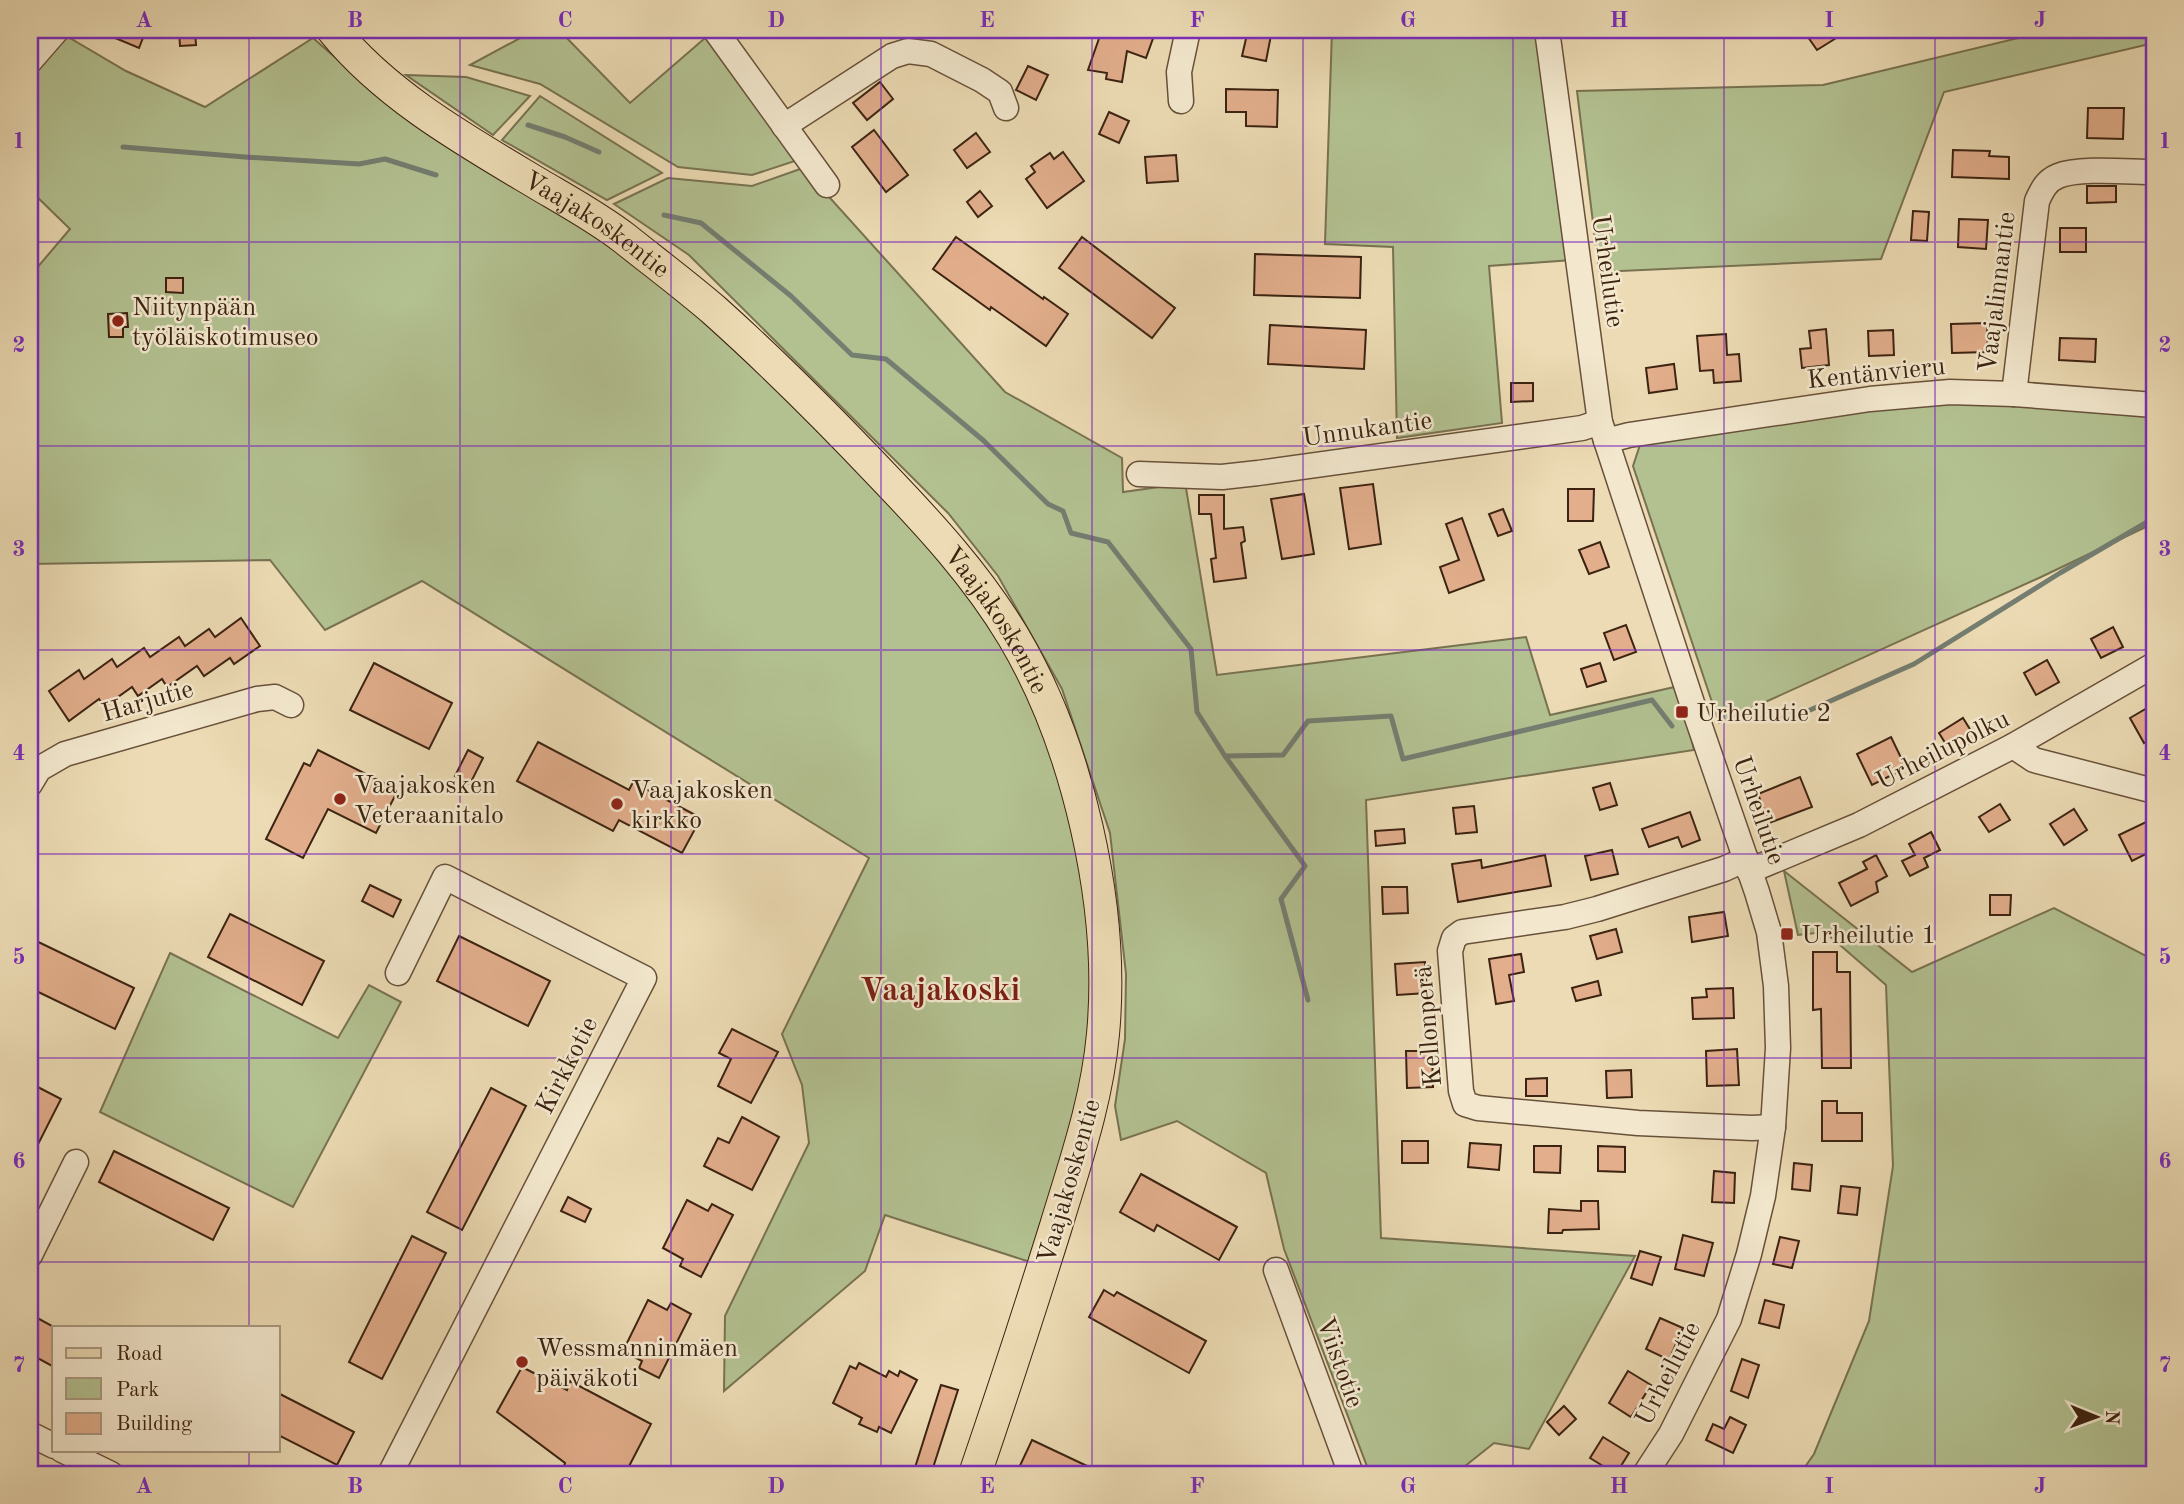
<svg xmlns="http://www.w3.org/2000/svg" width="2184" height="1504" font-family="'Old Standard TT',serif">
<rect width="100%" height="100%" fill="#ecdbb4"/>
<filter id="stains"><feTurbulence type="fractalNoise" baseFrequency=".00286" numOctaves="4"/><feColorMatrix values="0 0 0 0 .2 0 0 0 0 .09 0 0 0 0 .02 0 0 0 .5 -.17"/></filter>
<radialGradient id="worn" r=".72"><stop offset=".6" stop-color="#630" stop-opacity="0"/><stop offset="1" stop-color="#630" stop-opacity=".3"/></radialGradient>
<g fill="#b3c191" stroke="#787251" stroke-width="2">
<path d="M535,30H559L630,103L712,32L798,160L752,175L678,167L540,84L470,65Z"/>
<path d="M1332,30H1542L1572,260L1489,266L1502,423L1397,438L1393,247L1325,244Z"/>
<path d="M2052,30H2154V43L1944,92L1881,259L1599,272L1577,91L1823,85Z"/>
<path d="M58,31L126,71L205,107L313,38L385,101L602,236L705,317L957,570L1036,702L1077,834L1095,976L1081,1104L1030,1262L885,1215L865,1271L724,1391L725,1316L809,1143L802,1085L782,1034L869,858L422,581L325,630L270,560L30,564V276L70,229L30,190V63Z"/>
<path d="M406,75L466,77L530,96L493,135Z"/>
<path d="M540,96L662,173L607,200L502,140Z"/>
<path d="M803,168L1005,392L1122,458L1123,492L1180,484L1186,488L1217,675L1526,637L1550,715L1679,686L1694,750L1366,800L1381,1238L1635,1256L1529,1449L1494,1443L1455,1474H1370L1284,1249L1266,1173L1177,1121L1121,1140L1115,1106L1125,1039L1126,974L1110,833L1062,689L998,576L948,513L689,255L614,204L668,178L752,186Z"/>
<path d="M1948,401L2154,414V523L2041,577L1719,723L1633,466L1640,445L1876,408Z"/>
<path d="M1784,871L1912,972L2054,908L2154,960V1456L2140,1474H1800L1814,1454L1869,1321L1893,1166L1886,985L1825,932L1798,935Z"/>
<path d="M170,953L338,1038L369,985L401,1002L293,1207L100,1112Z"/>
</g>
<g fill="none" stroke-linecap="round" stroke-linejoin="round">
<g stroke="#747e71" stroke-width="5">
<path d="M528,125L565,137L599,152"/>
<path d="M123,147L245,157L359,164L385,159L436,175"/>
<path d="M664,215L701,223L791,296L852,355L886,359L984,441L1048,504L1063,511L1071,533L1108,542L1191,649L1197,712L1225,756L1283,755L1308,721L1391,716L1403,759L1652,700L1672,726"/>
<path d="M1739,719L1792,718L1914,664L2060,573L2154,518"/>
<path d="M1225,756L1305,866L1281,899L1308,1000"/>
</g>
</g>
<g fill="#e2ae8c" stroke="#3c2311" stroke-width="2">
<path d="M96,30H146L139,48Z"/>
<path d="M179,30H195L196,45L180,46Z"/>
<path d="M1102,30H1156L1146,58L1127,51L1122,82L1106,79L1107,73L1088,70Z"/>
<path d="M1248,30H1272L1266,61L1242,56Z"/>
<path d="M1803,30H1849L1817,50Z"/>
<path d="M1028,66L1048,75L1036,100L1016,90Z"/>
<path d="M880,82L893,99L867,120L853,103Z"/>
<path d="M1226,89L1278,90L1277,127L1246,126V112H1226Z"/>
<path d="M2088,108H2124L2123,139L2087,138Z"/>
<path d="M1109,112L1129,121L1119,143L1099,134Z"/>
<path d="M874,130L908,175L886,192L852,147Z"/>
<path d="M976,133L990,152L967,168L954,150Z"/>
<path d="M1953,150L1990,151L1989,156L2009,157V179L1952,177Z"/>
<path d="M1063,152L1084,181L1047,208L1026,179L1035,172L1031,166L1050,153L1054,159Z"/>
<path d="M1176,155L1178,181L1147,183L1145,157Z"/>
<path d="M2087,186H2116V202L2087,203Z"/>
<path d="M980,191L992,206L978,217L967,202Z"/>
<path d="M1913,211L1929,212L1927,241L1911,240Z"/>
<path d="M1959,219L1988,220L1986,249L1958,247Z"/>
<rect x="2060" y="228" width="26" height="24"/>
<path d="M956,237L1043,299L1044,297L1068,314L1046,346L991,307L990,310L933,269Z"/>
<path d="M1082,237L1175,308L1152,338L1059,268Z"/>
<path d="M1255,254L1361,257L1360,298L1254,295Z"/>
<path d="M166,278H183V293L166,292Z"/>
<path d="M127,313L128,327H123V337H109L108,314Z"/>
<path d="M1987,323L1988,352L1952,353L1951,324Z"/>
<path d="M1270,325L1366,330L1364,369L1268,364Z"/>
<path d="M1826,329L1829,365L1802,368L1800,349L1811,348L1809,331Z"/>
<path d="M1893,330L1894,355L1869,356L1868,331Z"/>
<path d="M1726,334L1727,355L1739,354L1741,381L1714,383L1713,370L1700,371L1697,336Z"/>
<path d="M2060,338L2096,339L2095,362L2059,360Z"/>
<path d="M1674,364L1677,389L1649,393L1646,368Z"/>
<path d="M1511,383H1533V401L1511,402Z"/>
<path d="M1373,484L1381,544L1349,549L1340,488Z"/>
<path d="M1568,489H1594L1593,521H1568Z"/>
<path d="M1304,494L1314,554L1282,559L1271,499Z"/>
<path d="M1199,495H1224V529L1243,527L1245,541L1241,543L1246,578L1214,582L1211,559L1216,558L1211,514H1199Z"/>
<path d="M1503,509L1512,531L1498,536L1489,514Z"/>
<path d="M1462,518L1484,580L1449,593L1440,567L1459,560L1446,524Z"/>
<path d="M1600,542L1609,567L1589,574L1579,550Z"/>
<path d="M241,618L260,646L234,664L230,658L204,676L197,666L167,687L162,679L138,696L132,687L104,707L99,699L69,721L49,691L79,670L84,679L112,659L117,667L144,648L150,657L179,637L185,646L209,629L215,637Z"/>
<path d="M1626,625L1636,652L1614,660L1604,633Z"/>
<path d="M2113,627L2123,647L2101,658L2091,639Z"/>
<path d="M2047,660L2059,682L2036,695L2024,673Z"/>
<path d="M374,663L452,703L429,749L350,710Z"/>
<path d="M1600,663L1606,681L1587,687L1581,669Z"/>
<path d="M2154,704V737L2144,743L2130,718Z"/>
<path d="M1963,718L1976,739L1952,754L1939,733Z"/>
<path d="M1891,737L1906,768L1872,785L1857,754Z"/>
<path d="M538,742L629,790L633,782L701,818L682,853L619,820L613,831L517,781Z"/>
<path d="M318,750L398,790L376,833L328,809L303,858L266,839L304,763L310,766Z"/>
<path d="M468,750L483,758L470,784L455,776Z"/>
<path d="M1800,777L1812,807L1769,823L1758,794Z"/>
<path d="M1610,783L1617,805L1600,810L1593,788Z"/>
<path d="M2000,804L2010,820L1989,832L1979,817Z"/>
<path d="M1474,806L1477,832L1456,834L1453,808Z"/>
<path d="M2074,809L2087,830L2064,845L2050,824Z"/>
<path d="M1690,812L1700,840L1682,847L1678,837L1649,847L1642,829Z"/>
<path d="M2146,822L2154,839V850L2132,861L2119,835Z"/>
<path d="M1404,829L1405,843L1376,846L1375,831Z"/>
<path d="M1931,832L1940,850L1924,858L1928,867L1910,876L1902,861L1915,855L1909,844Z"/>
<path d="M1612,850L1618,874L1591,880L1585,856Z"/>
<path d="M1545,855L1551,886L1458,902L1452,864L1481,860L1482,868Z"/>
<path d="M1876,855L1887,876L1876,882L1878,892L1851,906L1839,883L1867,869L1863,862Z"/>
<path d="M370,885L401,900L393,917L362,901Z"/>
<path d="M1382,887H1407L1408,913L1383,914Z"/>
<path d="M1990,895H2011L2010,915H1990Z"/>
<path d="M1724,912L1728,936L1692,942L1689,917Z"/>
<path d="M230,914L324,961L302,1005L208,957Z"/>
<path d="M1616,929L1622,952L1597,959L1590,936Z"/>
<path d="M459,936L550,981L528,1026L437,981Z"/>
<path d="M30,938L134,988L115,1029L30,988Z"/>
<path d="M1813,952H1837V972H1850L1851,1068H1822L1821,1009L1813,1010Z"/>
<path d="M1521,954L1524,972L1509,975L1514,1001L1496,1004L1489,959Z"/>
<path d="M1425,962L1427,993L1397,995L1395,964Z"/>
<path d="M1598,981L1601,995L1576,1001L1572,988Z"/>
<path d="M1733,988L1734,1018L1693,1019L1692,998L1707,997L1706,989Z"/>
<path d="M732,1029L778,1052L751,1103L718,1086L731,1059L719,1053Z"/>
<path d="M1737,1049L1739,1085L1707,1086L1706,1051Z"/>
<path d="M1406,1051H1432L1433,1087L1407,1088Z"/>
<path d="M1631,1070L1632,1097L1607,1098L1606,1071Z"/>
<path d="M1547,1078V1096H1526V1079Z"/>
<path d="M30,1083L61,1099L30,1160Z"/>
<path d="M491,1088L526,1106L462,1230L427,1212Z"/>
<path d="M1822,1101H1837V1113H1862V1141H1822Z"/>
<path d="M742,1117L779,1137L752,1190L704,1166L718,1138L729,1143Z"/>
<rect x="1402" y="1141" width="26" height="22"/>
<path d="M1470,1143L1501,1145L1499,1170L1468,1167Z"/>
<path d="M1534,1146H1561L1560,1173L1534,1172Z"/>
<path d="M1598,1146L1625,1147V1172L1598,1171Z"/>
<path d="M114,1151L229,1208L213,1240L99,1182Z"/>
<path d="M1794,1163L1812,1165L1810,1191L1792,1189Z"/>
<path d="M1714,1171L1735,1173L1734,1203L1712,1202Z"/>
<path d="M1141,1174L1237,1227L1219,1260L1157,1225L1154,1231L1120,1212Z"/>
<path d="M1841,1186L1860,1188L1857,1215L1838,1213Z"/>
<path d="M568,1197L591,1209L585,1222L561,1211Z"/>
<path d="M687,1200L708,1211L712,1204L733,1215L701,1277L680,1266L683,1259L663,1248Z"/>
<path d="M1581,1201H1598L1599,1229L1563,1230L1562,1233H1548L1549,1209L1581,1211Z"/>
<path d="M1683,1235L1713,1243L1704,1276L1675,1269Z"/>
<path d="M412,1236L446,1253L382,1379L349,1362Z"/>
<path d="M1780,1237L1799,1241L1792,1268L1773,1264Z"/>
<path d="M1640,1251L1661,1257L1652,1285L1631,1278Z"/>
<path d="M1104,1290L1114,1296L1117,1292L1206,1341L1189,1373L1089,1317Z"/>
<path d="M648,1300L667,1310L671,1303L691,1314L659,1378L639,1368L642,1361L623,1351Z"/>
<path d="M1765,1300L1784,1305L1779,1328L1759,1323Z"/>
<path d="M30,1314L54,1327V1367L30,1354Z"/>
<path d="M1660,1318L1683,1328L1669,1360L1646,1349Z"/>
<path d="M1742,1359L1759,1365L1748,1398L1731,1391Z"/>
<path d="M859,1363L886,1377L889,1371L898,1376L900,1371L917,1380L891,1433L879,1427L877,1432L859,1424L862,1418L833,1403L850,1366L856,1369Z"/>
<path d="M522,1367L567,1390L570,1381L651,1424L625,1474H562L565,1463L497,1412Z"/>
<path d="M1628,1371L1651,1385L1631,1417L1609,1403Z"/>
<path d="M941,1385L958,1390L931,1474H913Z"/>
<path d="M278,1393L354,1432L337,1465L278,1435Z"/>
<path d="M1564,1406L1576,1419L1559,1435L1547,1422Z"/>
<path d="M1730,1417L1746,1425L1733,1453L1706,1440L1713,1424L1724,1429Z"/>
<path d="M1603,1437L1629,1453L1616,1474L1590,1458Z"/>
<path d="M1032,1440L1104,1474H1016Z"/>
</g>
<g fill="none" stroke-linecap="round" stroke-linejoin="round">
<defs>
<g id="minor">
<path d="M715,30L827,185"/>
<path d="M1547,30L1600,422L1694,709L1757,892L1769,932L1776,986L1778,1048L1773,1127L1763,1196L1749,1254L1729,1319L1671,1434L1645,1474"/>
<path d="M30,61L57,30"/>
<path d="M1181,101L1179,72L1188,30"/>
<path d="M784,126L892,56L908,51L931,54L982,80L1000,92L1006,108"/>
<path d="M2014,394L2037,201C2042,190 2046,181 2058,176C2079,167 2130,172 2154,172"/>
<path d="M1606,441L1629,435L1870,399L1950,392L2014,394L2154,405"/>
<path d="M1139,474L1222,477L1258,473L1582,428L1600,422"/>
<path d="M2013,746L2034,760L2154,791"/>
<path d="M30,784L39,769L65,754L257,699L275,697L291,705"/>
<path d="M1746,859L1724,869L1597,909L1565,917L1462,932L1454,938L1450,951L1461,1091L1465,1104L1478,1108L1638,1123L1752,1128L1773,1127"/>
<path d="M1749,871L1859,825L2013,746L2154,665"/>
<path d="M30,1255L76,1162"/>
<path d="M1276,1270L1351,1474"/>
<path d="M30,1434L54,1446"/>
<path d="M62,1450L111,1474"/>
<path d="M390,1474L644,978L445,877L398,973"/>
</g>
<g id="major">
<path id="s1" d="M333,30C386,96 468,142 540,185C569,202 598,218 624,238C654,262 686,286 715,311C773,363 829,419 882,475C930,525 977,576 1013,636C1078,745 1115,907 1103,1034C1097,1101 1075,1163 1056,1226C1030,1309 1003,1392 975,1474"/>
</g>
</defs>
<use href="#minor" stroke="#68513a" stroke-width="27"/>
<use href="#major" stroke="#3c2311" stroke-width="34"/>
<use href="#minor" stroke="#f3e8ce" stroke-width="24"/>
<use href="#major" stroke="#ecdbb4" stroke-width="32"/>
</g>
<path fill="none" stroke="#7b2cbf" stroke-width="2" stroke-opacity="0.55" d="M249,30V1327M460,30V1474M671,30V1474M881,30V1474M1092,30V1474M1303,30V1474M1513,30V1474M1724,30V1474M1935,30V1474M30,242H2154M30,446H2154M30,650H2154M30,854H2154M30,1058H2154M30,1262H2154M249,1450V1474"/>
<g fill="#8f2418" stroke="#f3e8ce" stroke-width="2.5">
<circle cx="118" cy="321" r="7"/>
<rect x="1675" y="705" width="14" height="14" rx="3.5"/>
<circle cx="340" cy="799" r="7"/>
<circle cx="617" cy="804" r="7"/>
<rect x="1780" y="927" width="14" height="14" rx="3.5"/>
<circle cx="522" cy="1362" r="7"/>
</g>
<g text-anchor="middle" stroke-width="5" stroke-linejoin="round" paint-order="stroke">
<g font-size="26" fill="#3c2311" stroke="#f3e8ce">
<text dy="9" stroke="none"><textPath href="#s1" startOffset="329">Vaajakoskentie</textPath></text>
<text transform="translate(1609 271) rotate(82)" y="9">Urheilutie</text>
<text transform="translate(1996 292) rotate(-83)" y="9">Vaajalinnantie</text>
<text transform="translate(1876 372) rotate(-6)" y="9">Kentänvieru</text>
<text transform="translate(1367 428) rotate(-8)" y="9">Unnukantie</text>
<text dy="9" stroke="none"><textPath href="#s1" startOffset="896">Vaajakoskentie</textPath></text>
<text transform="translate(147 700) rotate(-16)" y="9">Harjutie</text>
<text transform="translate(1942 749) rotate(-27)" y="9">Urheilupolku</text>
<text transform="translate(1760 810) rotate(71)" y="9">Urheilutie</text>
<text transform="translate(1427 1026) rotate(-95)" y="9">Kellonperä</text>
<text transform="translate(566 1065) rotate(-63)" y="9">Kirkkotie</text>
<text transform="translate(1068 1181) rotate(-74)" y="9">Vaajakoskentie</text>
<text transform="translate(1341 1362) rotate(70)" y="9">Viistotie</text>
<text transform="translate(1667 1373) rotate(-63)" y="9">Urheilutie</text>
</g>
<g font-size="26" fill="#3c2311" stroke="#f3e8ce" text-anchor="start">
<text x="132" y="315">Niitynpään<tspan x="132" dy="30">työläiskotimuseo</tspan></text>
<text x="1696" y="721">Urheilutie 2</text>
<text x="354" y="793">Vaajakosken<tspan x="354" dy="30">Veteraanitalo</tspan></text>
<text x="631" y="798">Vaajakosken<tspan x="631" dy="30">kirkko</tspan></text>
<text x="1801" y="943">Urheilutie 1</text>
<text x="536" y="1356">Wessmanninmäen<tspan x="536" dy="30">päiväkoti</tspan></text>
</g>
<g font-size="33" font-weight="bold" fill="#7a1f14" stroke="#f3e8ce">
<text x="940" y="1000">Vaajakoski</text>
</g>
</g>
<rect width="2184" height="1504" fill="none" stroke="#ecdbb4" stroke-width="77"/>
<rect x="52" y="1326" width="228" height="126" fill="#f3e8ce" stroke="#aa9982" stroke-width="2"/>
<rect x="66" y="1348" width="35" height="10" fill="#ecdbb4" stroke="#aa9982" stroke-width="2"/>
<text x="116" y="1360" font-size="21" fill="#3c2311">Road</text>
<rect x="66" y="1378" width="35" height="21" fill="#b3c191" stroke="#aa9982" stroke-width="2"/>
<text x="116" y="1396" font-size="21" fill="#3c2311">Park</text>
<rect x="66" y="1413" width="35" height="21" fill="#e2ae8c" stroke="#aa9982" stroke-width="2"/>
<text x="116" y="1430" font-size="21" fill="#3c2311">Building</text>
<g transform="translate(2096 1417) rotate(91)" stroke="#f3e8ce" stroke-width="5" paint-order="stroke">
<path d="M0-5L12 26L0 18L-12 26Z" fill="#3c2311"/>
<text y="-10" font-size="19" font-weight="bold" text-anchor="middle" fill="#3c2311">N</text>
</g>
<rect x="38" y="38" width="2108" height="1428" fill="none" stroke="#7b2cbf" stroke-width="2.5"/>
<g font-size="23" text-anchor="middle" font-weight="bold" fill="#7b2cbf">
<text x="144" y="27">A</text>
<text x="355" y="27">B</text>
<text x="565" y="27">C</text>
<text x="776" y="27">D</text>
<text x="987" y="27">E</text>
<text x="1197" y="27">F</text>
<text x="1408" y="27">G</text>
<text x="1619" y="27">H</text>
<text x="1829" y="27">I</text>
<text x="2040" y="27">J</text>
<text x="19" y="148">1</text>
<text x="2165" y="148">1</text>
<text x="19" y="352">2</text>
<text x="2165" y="352">2</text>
<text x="19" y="556">3</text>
<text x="2165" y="556">3</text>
<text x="19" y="760">4</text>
<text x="2165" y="760">4</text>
<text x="19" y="964">5</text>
<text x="2165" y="964">5</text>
<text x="19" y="1168">6</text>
<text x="2165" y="1168">6</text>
<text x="19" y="1372">7</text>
<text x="2165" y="1372">7</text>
<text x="144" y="1493">A</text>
<text x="355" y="1493">B</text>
<text x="565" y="1493">C</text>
<text x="776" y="1493">D</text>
<text x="987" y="1493">E</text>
<text x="1197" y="1493">F</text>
<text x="1408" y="1493">G</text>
<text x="1619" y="1493">H</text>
<text x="1829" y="1493">I</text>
<text x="2040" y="1493">J</text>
</g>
<rect width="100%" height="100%" filter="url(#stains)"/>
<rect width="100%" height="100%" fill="url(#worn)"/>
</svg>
